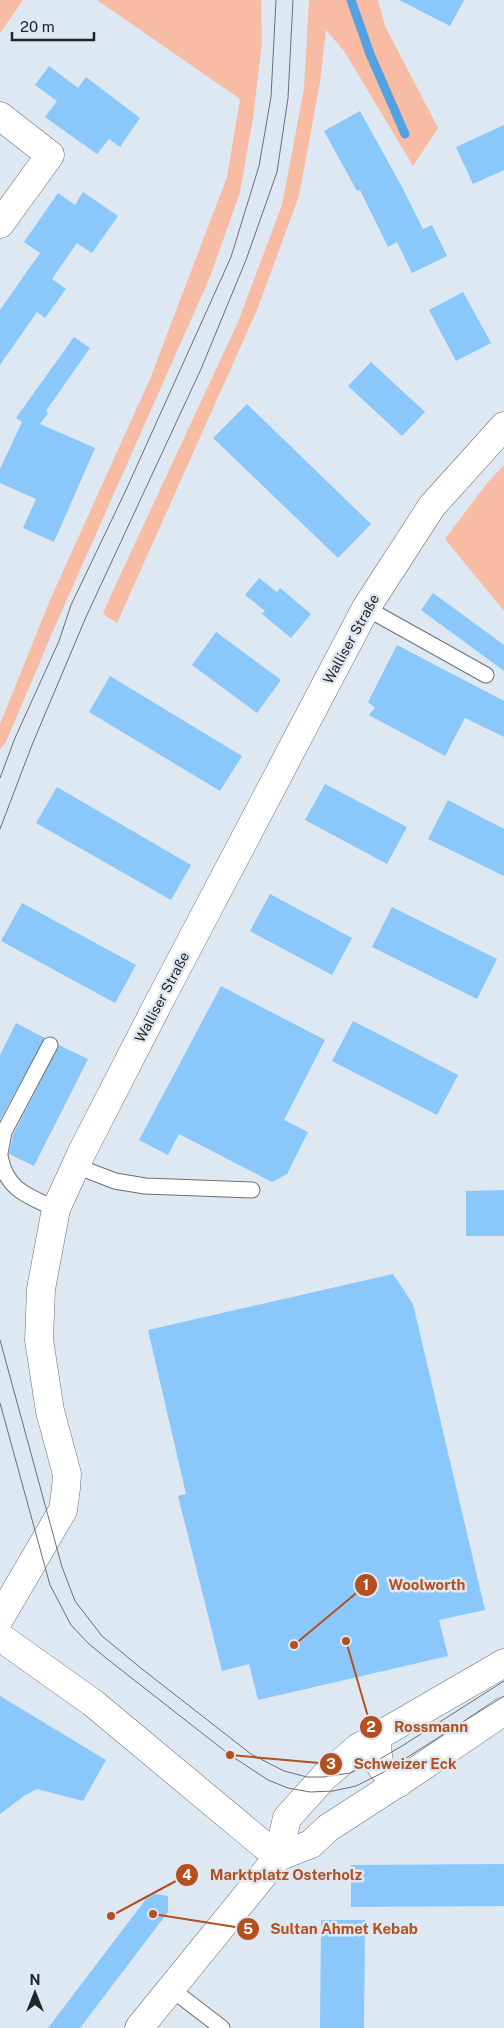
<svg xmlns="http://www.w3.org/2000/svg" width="504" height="2028" font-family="'Public Sans',sans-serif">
<rect width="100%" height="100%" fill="#dee8f2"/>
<g fill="#f8bba3">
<path d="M0,0H23L0,33Z"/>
<path d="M97,0H261L262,43L253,118L240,192L210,277L53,631L6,742L0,749V724L50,600L150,379L227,177L240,99Z"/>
<path d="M309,0H378L385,26L438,128L413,166L344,51L326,30L320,82L299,196L257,310L117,623L103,614L111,595L238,322L282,205L304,89Z"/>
<path d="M504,465V611L445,539L488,482Z"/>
</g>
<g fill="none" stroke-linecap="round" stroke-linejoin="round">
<path stroke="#52a1e0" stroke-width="9" d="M351,0L370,54L405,134"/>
</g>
<g fill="#8ac7fb">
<path d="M399,0H464L450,26Z"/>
<path d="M49,66L78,88L86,77L140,118L120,147L109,139L97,154L45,117L57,101L35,85Z"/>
<path d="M360,111L402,187L423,229L432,225L447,256L412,273L397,242L388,247L360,190L357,191L324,131Z"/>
<path d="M504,125V170L473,184L456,147Z"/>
<path d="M83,192L118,216L92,253L77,243L52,279L66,289L45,318L37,312L0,365V310L40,253L24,242L58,193L75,205Z"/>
<path d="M463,292L491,343L456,361L429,310Z"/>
<path d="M74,337L90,348L46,411L48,413L40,424L95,448L54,542L23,528L36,499L0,483V469L22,422L16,418Z"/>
<path d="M371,362L425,412L402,436L348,386Z"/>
<path d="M247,404L371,524L338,558L213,438Z"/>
<path d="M259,578L277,592L280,588L311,614L291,638L262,614L265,611L245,595Z"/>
<path d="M433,593L504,645V671L421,610Z"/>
<path d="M216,632L281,680L257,713L192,665Z"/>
<path d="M397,645L504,701V737L465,718L445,756L369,715L375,708L368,702Z"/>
<path d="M110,676L242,756L220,791L89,712Z"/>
<path d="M325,784L407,827L387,864L305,820Z"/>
<path d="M57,787L191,865L171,900L36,823Z"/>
<path d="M448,800L504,829V876L428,839Z"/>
<path d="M270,894L352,938L332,975L250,931Z"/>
<path d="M22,903L136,965L115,1003L1,941Z"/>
<path d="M392,907L497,959L477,999L372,947Z"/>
<path d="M221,986L325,1040L284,1120L308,1132L287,1174L272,1182L179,1134L168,1155L139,1140Z"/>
<path d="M353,1021L458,1075L437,1115L332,1061Z"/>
<path d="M16,1023L45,1038L0,1120V1055Z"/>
<path d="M59,1045L88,1059L34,1166L9,1154L13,1135Z"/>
<path d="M504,1190V1236H466V1191Z"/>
<path d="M393,1274L413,1304L485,1610L439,1620L448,1656L258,1700L249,1664L222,1671L178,1496L186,1494L148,1330Z"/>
<path d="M0,1696L106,1760L83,1801L37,1789L24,1796L0,1814Z"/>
<path d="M504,1864V1906L351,1907V1865Z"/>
<path d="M155,1894L168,1896V1912L80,2028H48L146,1899Z"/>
<path d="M321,1920H365L364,2028H320Z"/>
</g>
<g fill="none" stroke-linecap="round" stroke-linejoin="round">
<defs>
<g id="service">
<path d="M366,608L486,675"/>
<path d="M0,1153L4,1132L50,1045"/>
<path d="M0,1156C6,1190 28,1196 56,1209"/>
<path d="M76,1166L115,1181L145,1186L252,1190"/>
<path d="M170,1988L222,2028"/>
</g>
<g id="minor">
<path d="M0,116L50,155L0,224"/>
<path d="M0,1618L63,1510L66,1488L67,1474L50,1411L39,1340L41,1289L56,1209L81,1154L159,1002L366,608L432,506L504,426"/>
<path d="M0,1637L93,1703L278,1857"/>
</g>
<g id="tertiary">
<path d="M377,1737C378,1763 376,1767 399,1783"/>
<path d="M278,1857L311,1844L328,1828L413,1773L504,1711"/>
<path d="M139,2028L278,1857L287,1818L324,1777L359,1747L504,1663"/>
</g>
</defs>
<use href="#service" stroke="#677079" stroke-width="17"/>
<use href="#minor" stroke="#677079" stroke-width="29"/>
<use href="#tertiary" stroke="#677079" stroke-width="29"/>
<use href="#service" stroke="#fff" stroke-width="15"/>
<use href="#minor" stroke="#fff" stroke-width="28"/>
<use href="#tertiary" stroke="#fff" stroke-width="28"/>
<g stroke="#696f75" stroke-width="1">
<path d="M0,778L15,738L59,641L71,605L126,490L231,257L259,166L271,97L276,0"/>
<path d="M0,829L32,745L86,617L201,369L246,260L277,172L288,98L293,0"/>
<path d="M0,1340L62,1567L75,1601L102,1636L142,1669L251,1754L284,1771L307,1777H324L350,1773L373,1763L402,1746L504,1681"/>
<path d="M0,1403L50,1585L71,1625L88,1643L106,1658L230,1755L268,1780L288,1788L310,1792L333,1791L356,1786L384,1772L504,1696"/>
</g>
</g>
<g text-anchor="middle" stroke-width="5" stroke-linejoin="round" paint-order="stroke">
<g font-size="14" fill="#212528" stroke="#dee8f2">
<text transform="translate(351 639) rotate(-61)" y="5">Walliser Straße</text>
<text transform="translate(162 997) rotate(-62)" y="5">Walliser Straße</text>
</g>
</g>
<path fill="none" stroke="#b44f1f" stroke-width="2" d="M294 1645L366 1585M346 1641L371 1727M230 1755L331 1764M111 1916L187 1875M153 1914L248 1929"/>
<g fill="#b44f1f" stroke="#dee8f2" stroke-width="2">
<circle cx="294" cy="1645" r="5"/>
<circle cx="346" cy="1641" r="5"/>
<circle cx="230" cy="1755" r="5"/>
<circle cx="111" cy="1916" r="5"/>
<circle cx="153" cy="1914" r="5"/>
<circle cx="366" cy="1585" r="12"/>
<circle cx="371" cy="1727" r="12"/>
<circle cx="331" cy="1764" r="12"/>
<circle cx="187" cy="1875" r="12"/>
<circle cx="248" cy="1929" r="12"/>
</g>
<g font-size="15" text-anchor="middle" font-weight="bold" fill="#fff">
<text x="366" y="1590">1</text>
<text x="371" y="1732">2</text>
<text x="331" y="1769">3</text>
<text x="187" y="1880">4</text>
<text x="248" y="1934">5</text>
</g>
<g font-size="15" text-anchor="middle" font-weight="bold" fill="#b44f1f" stroke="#dee8f2" stroke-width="5" stroke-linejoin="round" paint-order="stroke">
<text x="427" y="1590">Woolworth</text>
<text x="431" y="1732">Rossmann</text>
<text x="405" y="1769">Schweizer Eck</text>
<text x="286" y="1880">Marktplatz Osterholz</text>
<text x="344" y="1934">Sultan Ahmet Kebab</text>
</g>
<g transform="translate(35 1993)" stroke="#dee8f2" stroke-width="4" paint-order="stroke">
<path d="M0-4L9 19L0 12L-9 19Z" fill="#212528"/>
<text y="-8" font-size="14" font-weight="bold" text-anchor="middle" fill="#212528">N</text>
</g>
<path d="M12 32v8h82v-8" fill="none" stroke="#212528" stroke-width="2.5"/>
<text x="20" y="32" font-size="15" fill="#212528" stroke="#dee8f2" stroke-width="4" paint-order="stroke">20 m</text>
</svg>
